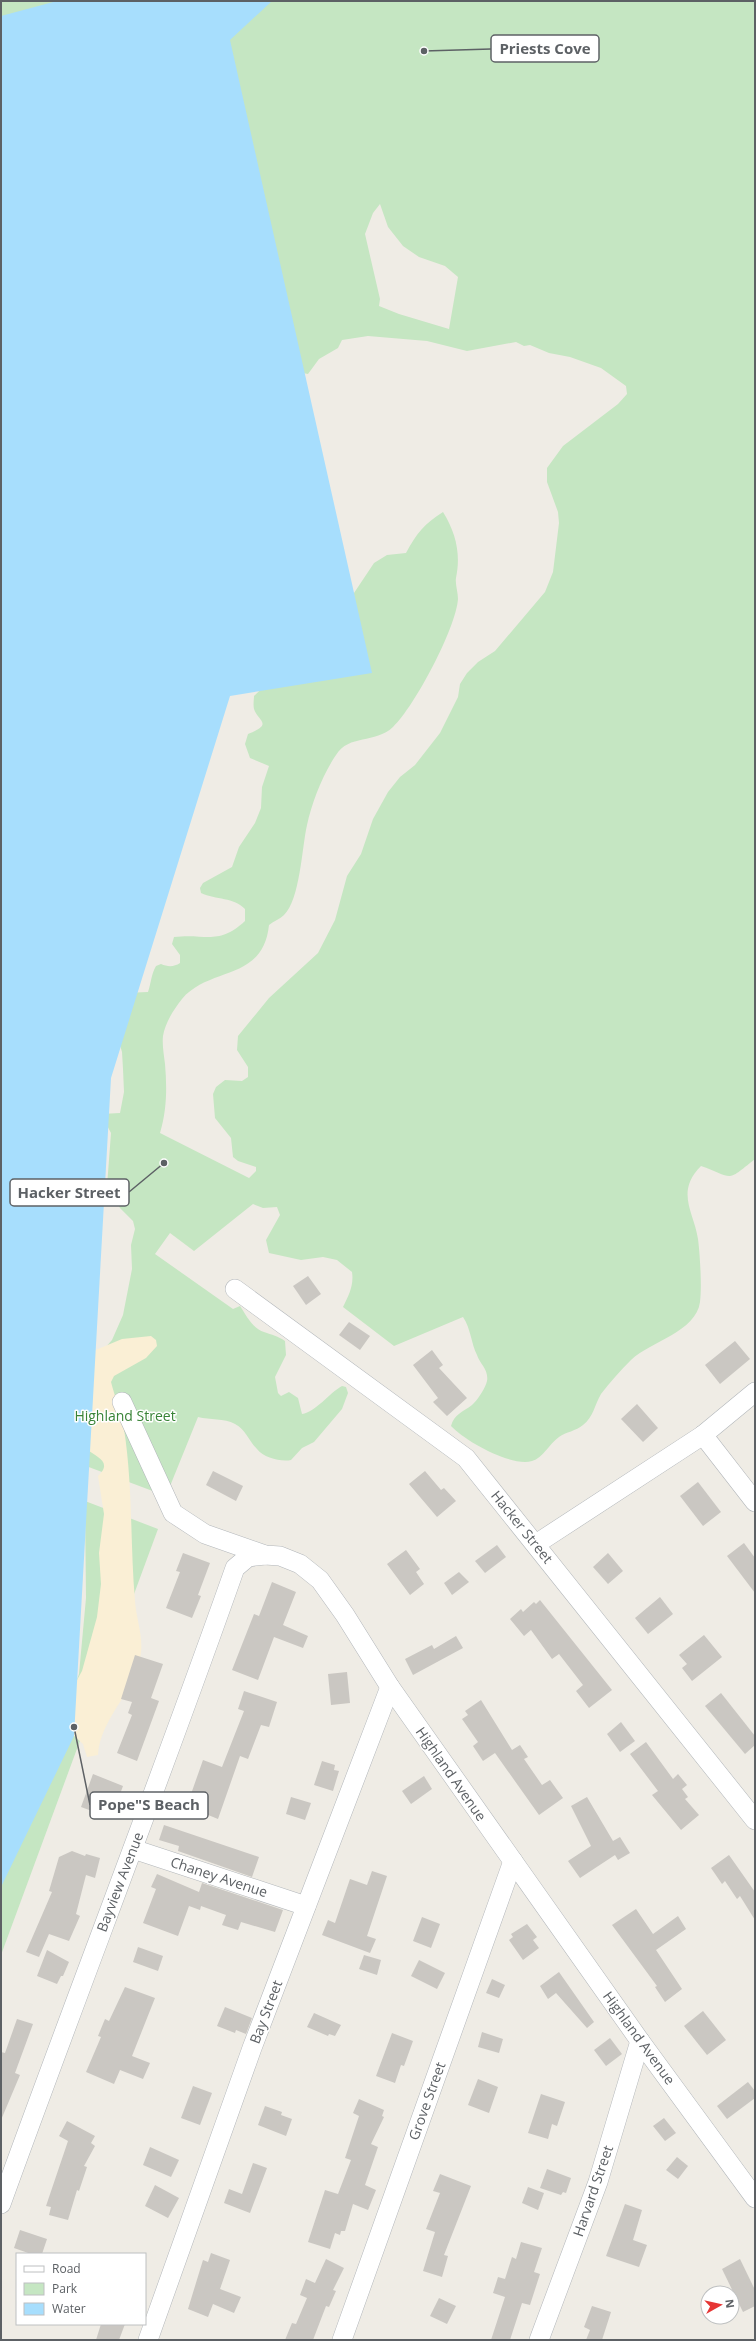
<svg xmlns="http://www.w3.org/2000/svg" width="756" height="2341" font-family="'Open Sans',sans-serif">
<rect width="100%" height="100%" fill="#efece5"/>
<g fill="#c5e6c2" fill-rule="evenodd">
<path d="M1,1H71L1,29Z"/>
<path d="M244,1H755V1159C725,1183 735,1178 701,1166C675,1192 694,1212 698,1239C700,1254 702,1287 700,1302C696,1332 651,1341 631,1360C620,1371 610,1382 601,1394C595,1404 593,1418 583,1425C576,1431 566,1432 559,1437C549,1444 543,1458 532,1461C511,1467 465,1441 451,1426C454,1414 463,1412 472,1405C477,1401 486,1387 487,1381C489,1370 480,1364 477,1355C471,1343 471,1329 463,1317L394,1346L343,1307C349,1295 354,1285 352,1272L337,1260L323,1257L301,1260L269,1253L266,1240L280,1215L277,1207L263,1208L253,1204L194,1251L170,1233L155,1254L233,1309L240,1306C246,1315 253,1329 264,1332C272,1335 278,1336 285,1341L286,1355L275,1377L278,1393L281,1396L289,1392L298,1398L302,1414C316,1412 329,1393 342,1386L346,1387L348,1393L342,1409L314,1442L302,1448L291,1460C281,1462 264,1458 257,1449C249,1441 246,1430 235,1424C224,1418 210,1420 198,1417L166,1496L46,1451L104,1349L112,1340L123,1315L132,1269L131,1245L135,1229L133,1221L120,1208L107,1186L111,1133L101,1114L120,1113L124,1092L123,1069L122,1052L115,1028L124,993L148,992C151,983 151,975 156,966L161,964C168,967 174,967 180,963V955L172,944L174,937C206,933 218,946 245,921V909C234,897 216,900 201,893L200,888L203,883L232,867L239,847L255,823L261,808L262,787L269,766L250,758L245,744L248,734C274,724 258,721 254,709C253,705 254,699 254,696L342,611L374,563L387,555L406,553C416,534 425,523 443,512C456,533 461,554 456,578C455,584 458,592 458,599C456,628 415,706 393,727C375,744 349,734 336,755C323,774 312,802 307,825C302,847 300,900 284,915C280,919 274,921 269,925C263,982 210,966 182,999C174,1009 165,1023 163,1036C162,1045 164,1055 165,1064C167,1087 167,1110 160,1133L249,1178L256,1171V1167L238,1161L233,1157L231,1138L215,1118L213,1094L216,1087L225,1080L242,1081L248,1077V1067L237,1050L238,1036L269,998L318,953L335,920L347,876L361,854L373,819L388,792L400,777L415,765L440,733L458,697L460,684L467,673L478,662L495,651L545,592L553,572L559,523L558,512L547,482V468L563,446L618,404L627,394L626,386L601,368L570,357L549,353L530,345L524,346L516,342L467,351L427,341L368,336L342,340L338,348L319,359L308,374L292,371L208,98ZM380,204L388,227L403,246L419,257L445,266L458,277L449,329L399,314L379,306L380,299L365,234L373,213Z"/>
<path d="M85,1501L158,1529L1,1955V1886L79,1674L86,1598Z"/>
</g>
<path fill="#faefd5" d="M151,1336L156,1340L157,1346L146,1358L114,1376L111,1382C115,1397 121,1413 124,1429C133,1486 130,1544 135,1601C136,1617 143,1636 141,1652C138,1690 100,1717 98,1755L87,1757L83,1744L72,1734L70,1686L77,1680L82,1671L97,1617L101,1584L99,1553L104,1514L98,1476C113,1462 97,1457 86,1449L74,1359L122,1339Z"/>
<path fill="#a7defd" d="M57,1H272L230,40L372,673L230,696L111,1078L74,1736L1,1887V16Z"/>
<g fill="#cac7c2">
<path d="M308,1276L321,1294L306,1305L293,1286Z"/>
<path d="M349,1322L370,1336L360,1350L339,1335Z"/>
<path d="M735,1341L750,1359L720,1384L705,1365Z"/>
<path d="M432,1350L443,1365L439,1368L467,1398L447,1416L433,1402L438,1398L413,1365Z"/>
<path d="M637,1404L658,1428L643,1442L621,1419Z"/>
<path d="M213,1471L243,1486L236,1501L206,1485Z"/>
<path d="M425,1471L441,1490L444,1488L456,1501L437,1517L409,1484Z"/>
<path d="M698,1482L721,1512L703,1526L680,1496Z"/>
<path d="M744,1543L755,1558V1593L727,1556Z"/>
<path d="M497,1545L506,1557L485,1573L475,1561Z"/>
<path d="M406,1550L420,1569L416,1572L424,1584L410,1595L387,1564Z"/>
<path d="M183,1553L210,1563L198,1595L201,1596L192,1618L166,1608L180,1572L176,1571Z"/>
<path d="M608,1553L623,1571L608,1584L593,1567Z"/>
<path d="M459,1572L469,1582L452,1595L444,1583Z"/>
<path d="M272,1582L296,1592L283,1625L308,1636L303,1648L274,1637L258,1680L232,1670L254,1614L259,1616Z"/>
<path d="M660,1597L673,1614L648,1634L635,1618Z"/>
<path d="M540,1600L612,1690L589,1708L576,1691L583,1685L559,1654L552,1659L531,1630L524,1636L510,1619L521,1609L523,1612L534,1602L536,1604Z"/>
<path d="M704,1635L722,1657L692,1681L682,1668L687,1664L679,1655Z"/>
<path d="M456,1636L463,1648L413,1675L405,1659L432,1645L434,1649Z"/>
<path d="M135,1655L163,1664L151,1698L159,1701L137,1761L117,1753L132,1715L128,1713L132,1702L121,1699Z"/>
<path d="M347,1672L350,1703L331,1705L328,1674Z"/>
<path d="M244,1691L277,1702L269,1727L261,1725L248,1759L240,1756L218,1819L181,1804L186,1792L191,1794L203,1760L222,1767L244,1711L238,1709Z"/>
<path d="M721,1693L755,1736V1745L745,1754L705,1706Z"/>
<path d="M481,1700L512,1750L520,1745L528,1757L524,1759L542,1785L550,1780L563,1798L539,1815L495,1753L483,1761L473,1746L478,1742L462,1719L468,1715L465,1711Z"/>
<path d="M621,1722L635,1741L620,1752L607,1734Z"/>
<path d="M646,1742L673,1779L678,1774L687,1785L682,1789L688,1797L685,1799L699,1815L681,1830L652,1795L658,1791L630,1754Z"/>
<path d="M322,1761L335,1765L334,1770L339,1771L333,1791L314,1785Z"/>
<path d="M93,1774L123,1786L111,1818L81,1807Z"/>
<path d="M424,1776L432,1789L411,1804L402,1791Z"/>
<path d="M291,1797L311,1803L305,1820L286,1814Z"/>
<path d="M587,1797L613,1841L620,1837L630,1853L618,1860L615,1855L580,1878L568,1861L591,1846L571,1806Z"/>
<path d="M164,1825L259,1857L252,1877L178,1851L179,1846L159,1840Z"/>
<path d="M72,1851L85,1856L86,1854L100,1858L95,1878L86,1875L76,1914L80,1916L69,1941L49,1934L39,1957L26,1952L52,1892L49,1891L59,1857Z"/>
<path d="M729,1855L755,1892V1920L740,1896L737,1899L725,1881L722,1884L711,1868Z"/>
<path d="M372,1871L387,1876L367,1936L376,1939L370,1953L322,1935L328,1920L335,1923L350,1879L367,1885Z"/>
<path d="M157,1874L199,1892L202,1883L283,1910L275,1932L241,1922L238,1930L222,1925L226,1915L201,1906L200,1910L189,1906L178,1936L143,1923L156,1889L151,1887Z"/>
<path d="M636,1909L653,1934L678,1916L686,1929L656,1950L682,1989L665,2002L655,1987L657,1986L612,1925Z"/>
<path d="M422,1917L440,1924L431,1948L413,1941Z"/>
<path d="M527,1924L537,1937L533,1940L539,1948L523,1960L509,1940L513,1937L511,1934Z"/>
<path d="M138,1947L163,1956L158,1971L133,1962Z"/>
<path d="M47,1950L69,1962L63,1976H61L57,1984L37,1976Z"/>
<path d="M364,1955L381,1960L377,1975L359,1969Z"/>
<path d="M419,1960L445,1973L437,1989L411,1976Z"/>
<path d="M559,1972L594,2022L587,2028L556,1993L548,1999L540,1986Z"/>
<path d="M492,1979L505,1985L499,1998L486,1993Z"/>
<path d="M125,1987L155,1998L132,2056L150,2063L143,2079L120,2070L114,2084L86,2072L101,2037L98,2036L105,2019L109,2021Z"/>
<path d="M225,2007L252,2018L246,2034L236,2030L235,2033L217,2026Z"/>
<path d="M703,2011L726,2040L707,2055L684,2026Z"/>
<path d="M314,2013L341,2025L335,2036L329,2034L328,2036L307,2027Z"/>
<path d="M17,2019L33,2024L15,2073L20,2075L1,2120V2052L5,2053Z"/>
<path d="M482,2032L503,2039L499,2053L478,2047Z"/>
<path d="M392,2033L413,2041L404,2066L401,2065L395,2083L376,2076Z"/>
<path d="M610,2038L622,2054L606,2066L594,2050Z"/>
<path d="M478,2079L498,2087L489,2113L468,2105Z"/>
<path d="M748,2082L755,2091V2098L727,2119L717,2106Z"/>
<path d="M193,2086L212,2093L200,2125L181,2118Z"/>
<path d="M541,2094L565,2102L557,2126L552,2124L548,2139L528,2133Z"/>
<path d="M359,2099L384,2110L382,2116L384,2117L371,2144L378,2147L365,2185L376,2190L368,2210L353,2204L345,2231H341L340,2235L335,2233L330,2249L308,2242L325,2190L338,2194L351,2160L345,2158L359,2116L353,2113Z"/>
<path d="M265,2106L282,2112L281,2115L292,2119L286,2136L258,2125Z"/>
<path d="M664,2118L676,2133L665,2141L653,2126Z"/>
<path d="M67,2121L95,2136L91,2143L95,2146L84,2166L87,2167L79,2191L77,2190L68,2220L49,2215L51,2207L46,2206L68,2141L59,2136Z"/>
<path d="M150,2147L179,2160L171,2177L143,2165Z"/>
<path d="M677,2157L688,2166L678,2179L666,2170Z"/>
<path d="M253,2163L267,2168L250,2213L224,2203L229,2189L242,2194Z"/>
<path d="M547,2169L571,2178L566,2193L563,2192L561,2195L540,2188Z"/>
<path d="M440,2174L471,2186L444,2255L448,2256L442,2277L423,2271L435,2232L426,2229L440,2193L433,2191Z"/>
<path d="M155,2185L179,2198L168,2218L145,2206Z"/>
<path d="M528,2187L544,2193L538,2210L522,2203Z"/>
<path d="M625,2204L642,2210L633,2240L647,2245L639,2267L606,2256Z"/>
<path d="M20,2230L47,2239L42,2254H31L14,2248Z"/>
<path d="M521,2242L542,2248L534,2272L540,2274L530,2305L522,2303L510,2340H491L505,2297L493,2293L498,2277L505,2279L512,2257L516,2259Z"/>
<path d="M211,2253L230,2260L220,2289L241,2297L234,2313L213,2304L208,2317L188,2309L203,2260L208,2262Z"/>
<path d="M326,2259L344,2268L333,2290L336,2291L329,2307L326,2306L313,2340H285L292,2323L296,2324L307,2298L300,2295L306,2279L315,2283Z"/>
<path d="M740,2259L755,2290V2306L743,2312L722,2269Z"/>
<path d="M439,2298L456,2306L447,2324L430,2316Z"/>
<path d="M592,2306L611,2312L602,2340H586L590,2330L584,2327Z"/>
<path d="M101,2324H125L119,2340H96Z"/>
</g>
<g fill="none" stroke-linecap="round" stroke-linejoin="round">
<defs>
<g id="street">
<path d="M235,1289L466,1458L755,1820"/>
<path d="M122,1402L173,1513L205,1534L265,1555L280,1556L300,1564L320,1580L345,1615L390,1687L640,2041L755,2198"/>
<path d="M703,1435L755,1502"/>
<path d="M536,1544L703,1435L755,1392"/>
<path d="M133,1849L306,1906"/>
<path d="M1,2204C78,1991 160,1781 235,1568L248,1557L265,1555"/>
<path d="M148,2340L252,2048L390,1687"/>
<path d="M342,2340L513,1861"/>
<path d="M539,2340L598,2182L640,2041"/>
</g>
</defs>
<use href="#street" stroke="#b2b6ba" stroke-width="20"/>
<use href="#street" stroke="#fff" stroke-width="19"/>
</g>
<g text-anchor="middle" stroke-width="3" stroke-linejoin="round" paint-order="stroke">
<g font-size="14" fill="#388336" stroke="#fff">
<text x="125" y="1421">Highland Street</text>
</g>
<g font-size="14" fill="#5d6165" stroke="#fff">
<text transform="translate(522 1527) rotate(51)" y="5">Hacker Street</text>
<text transform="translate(451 1774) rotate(55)" y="5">Highland Avenue</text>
<text transform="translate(219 1877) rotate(18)" y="5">Chaney Avenue</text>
<text transform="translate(120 1882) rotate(-69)" y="5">Bayview Avenue</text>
<text transform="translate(266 2012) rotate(-69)" y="5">Bay Street</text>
<text transform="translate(639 2038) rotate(54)" y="5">Highland Avenue</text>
<text transform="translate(427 2101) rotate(-70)" y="5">Grove Street</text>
<text transform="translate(593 2191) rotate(-71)" y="5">Harvard Street</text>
</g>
</g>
<path fill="none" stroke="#5d6165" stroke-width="1.5" d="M424 51L491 49M164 1163L129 1192M74 1727L90 1805"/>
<g fill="#5d6165" stroke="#fff" stroke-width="1.5">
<circle cx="424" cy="51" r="4"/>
<circle cx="164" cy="1163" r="4"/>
<circle cx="74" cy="1727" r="4"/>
</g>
<g fill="#fff" stroke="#5d6165" stroke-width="1.5">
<rect x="491" y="35" width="108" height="27" rx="4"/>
<rect x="10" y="1179" width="119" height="27" rx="4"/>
<rect x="90" y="1792" width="118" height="27" rx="4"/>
</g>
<g font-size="15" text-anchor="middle" font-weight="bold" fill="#5d6165">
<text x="545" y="54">Priests Cove</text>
<text x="69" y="1198">Hacker Street</text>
<text x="149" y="1810">Pope"S Beach</text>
</g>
<rect width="756" height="2341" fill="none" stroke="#5d6165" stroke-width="4"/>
<rect x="16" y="2253" width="130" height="72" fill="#ffffff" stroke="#bec0c1"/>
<rect x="24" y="2266" width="20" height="6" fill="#ffffff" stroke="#bec0c1"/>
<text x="52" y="2273" font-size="12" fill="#5d6165">Road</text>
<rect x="24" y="2283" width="20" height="12" fill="#c5e6c2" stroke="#bec0c1"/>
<text x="52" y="2293" font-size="12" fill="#5d6165">Park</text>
<rect x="24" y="2303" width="20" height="12" fill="#a7defd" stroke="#bec0c1"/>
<text x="52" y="2313" font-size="12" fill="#5d6165">Water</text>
<g transform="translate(720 2305) rotate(82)"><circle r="19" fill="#ffffff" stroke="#bec0c1"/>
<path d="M0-3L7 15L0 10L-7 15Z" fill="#e63534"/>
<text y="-6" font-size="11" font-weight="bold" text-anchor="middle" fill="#5d6165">N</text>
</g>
</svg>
